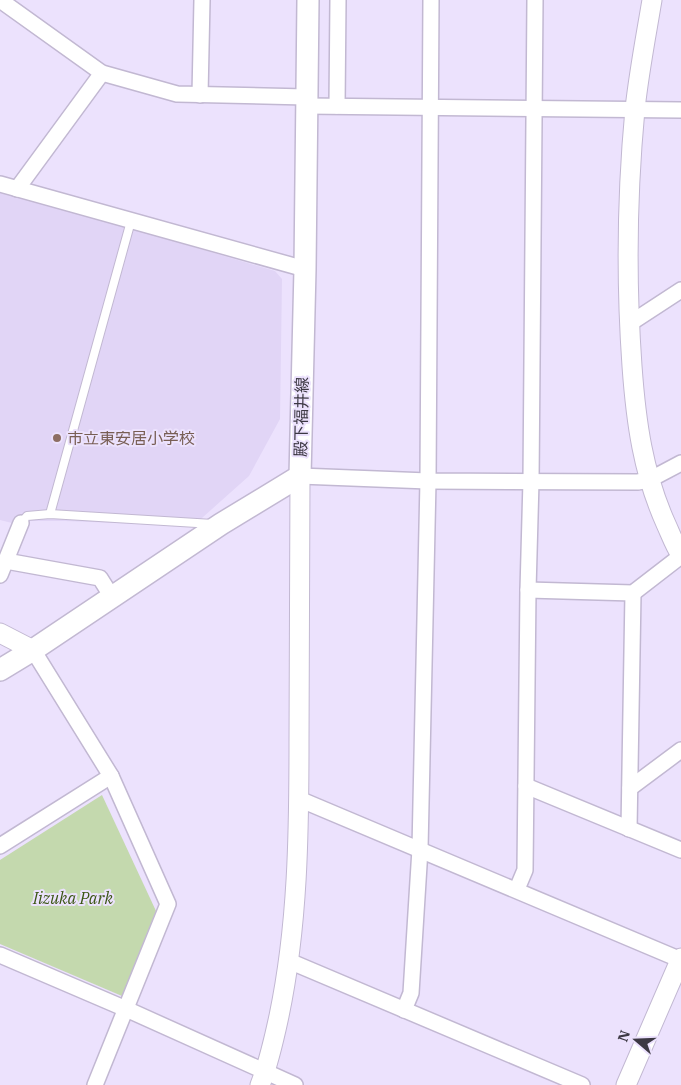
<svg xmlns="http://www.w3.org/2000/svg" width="681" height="1085" font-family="'IBM Plex Serif','Noto Sans JP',serif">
<rect width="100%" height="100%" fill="#ece2fd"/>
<path fill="#e1d5f6" d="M0,190L275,271L282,279L280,419L249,476L193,526L65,521H30L12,523L0,520Z"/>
<path fill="#c4d9ae" d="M102,795L156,911L122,996L0,944V860Z"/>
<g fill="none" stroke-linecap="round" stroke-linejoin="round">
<defs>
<g id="service">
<path d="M50,514L131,221"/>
<path d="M21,523L27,516L50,514L213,524"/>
</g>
<g id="minor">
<path d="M0,0L102,73L177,94L306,97"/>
<path d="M200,95L202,0"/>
<path d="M306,106L681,110"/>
<path d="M337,106L338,0"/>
<path d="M0,184L305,269"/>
<path d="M17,189L102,73"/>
<path d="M629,324L681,290"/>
<path d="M300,476L428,481L638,482L649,480L681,463"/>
<path d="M6,561L100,578L112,597"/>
<path d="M0,575L21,523"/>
<path d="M528,590L633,593L681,556"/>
<path d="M33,650L111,776L168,904L95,1085"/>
<path d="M526,786L681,850"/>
<path d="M630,788L681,750"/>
<path d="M299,799L681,960"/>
<path d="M629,829L633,593"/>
<path d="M0,846L111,776"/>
<path d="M517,889L525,870L528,590L531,481L535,0"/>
<path d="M0,955L126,1009L295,1085"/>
<path d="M289,961L582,1085"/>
<path d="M404,1010L411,993L420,849L428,481L431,0"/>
</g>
<g id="tertiary">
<path d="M652,0C646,36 639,72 635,109C627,194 626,281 632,366C636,422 643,473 666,524C671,535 675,546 681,555"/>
<path d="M0,633L33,650"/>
<path d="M260,1085C269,1063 274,1039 279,1016C298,925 299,833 299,741C299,653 300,564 300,476"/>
<path d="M626,1085L681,958"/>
</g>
<path id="secondary" d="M0,670L33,650L221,524L300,476L305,269L308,0"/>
</defs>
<use href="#service" stroke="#c2b8d2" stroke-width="10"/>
<use href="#minor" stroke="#c2b8d2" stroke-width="18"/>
<use href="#tertiary" stroke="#c2b8d2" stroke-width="21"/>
<use href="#secondary" stroke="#c2b8d2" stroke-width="24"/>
<use href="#service" stroke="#fff" stroke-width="8"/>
<use href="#minor" stroke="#fff" stroke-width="15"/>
<use href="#tertiary" stroke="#fff" stroke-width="19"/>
<use href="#secondary" stroke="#fff" stroke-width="21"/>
</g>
<circle fill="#8d6e63" stroke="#ece2fd" stroke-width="2" cx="57" cy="438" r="5"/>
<g text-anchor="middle" stroke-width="4" stroke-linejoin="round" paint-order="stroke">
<g font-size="16" fill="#3c3843" stroke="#ece2fd">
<text transform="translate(301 417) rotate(-89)" y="6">殿下福井線</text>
</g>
<g font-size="16" fill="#785e54" stroke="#ece2fd" text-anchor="start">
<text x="67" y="444">市立東安居小学校</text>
</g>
<g font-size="16" font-style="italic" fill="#3a5513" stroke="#ece2fd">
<text x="73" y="904">Iizuka Park</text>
</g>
</g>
<g transform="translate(636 1040) rotate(289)" stroke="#ece2fd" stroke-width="4" paint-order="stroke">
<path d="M0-4L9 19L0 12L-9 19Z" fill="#3c3843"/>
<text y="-8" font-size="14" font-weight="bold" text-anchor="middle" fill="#3c3843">N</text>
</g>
</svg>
